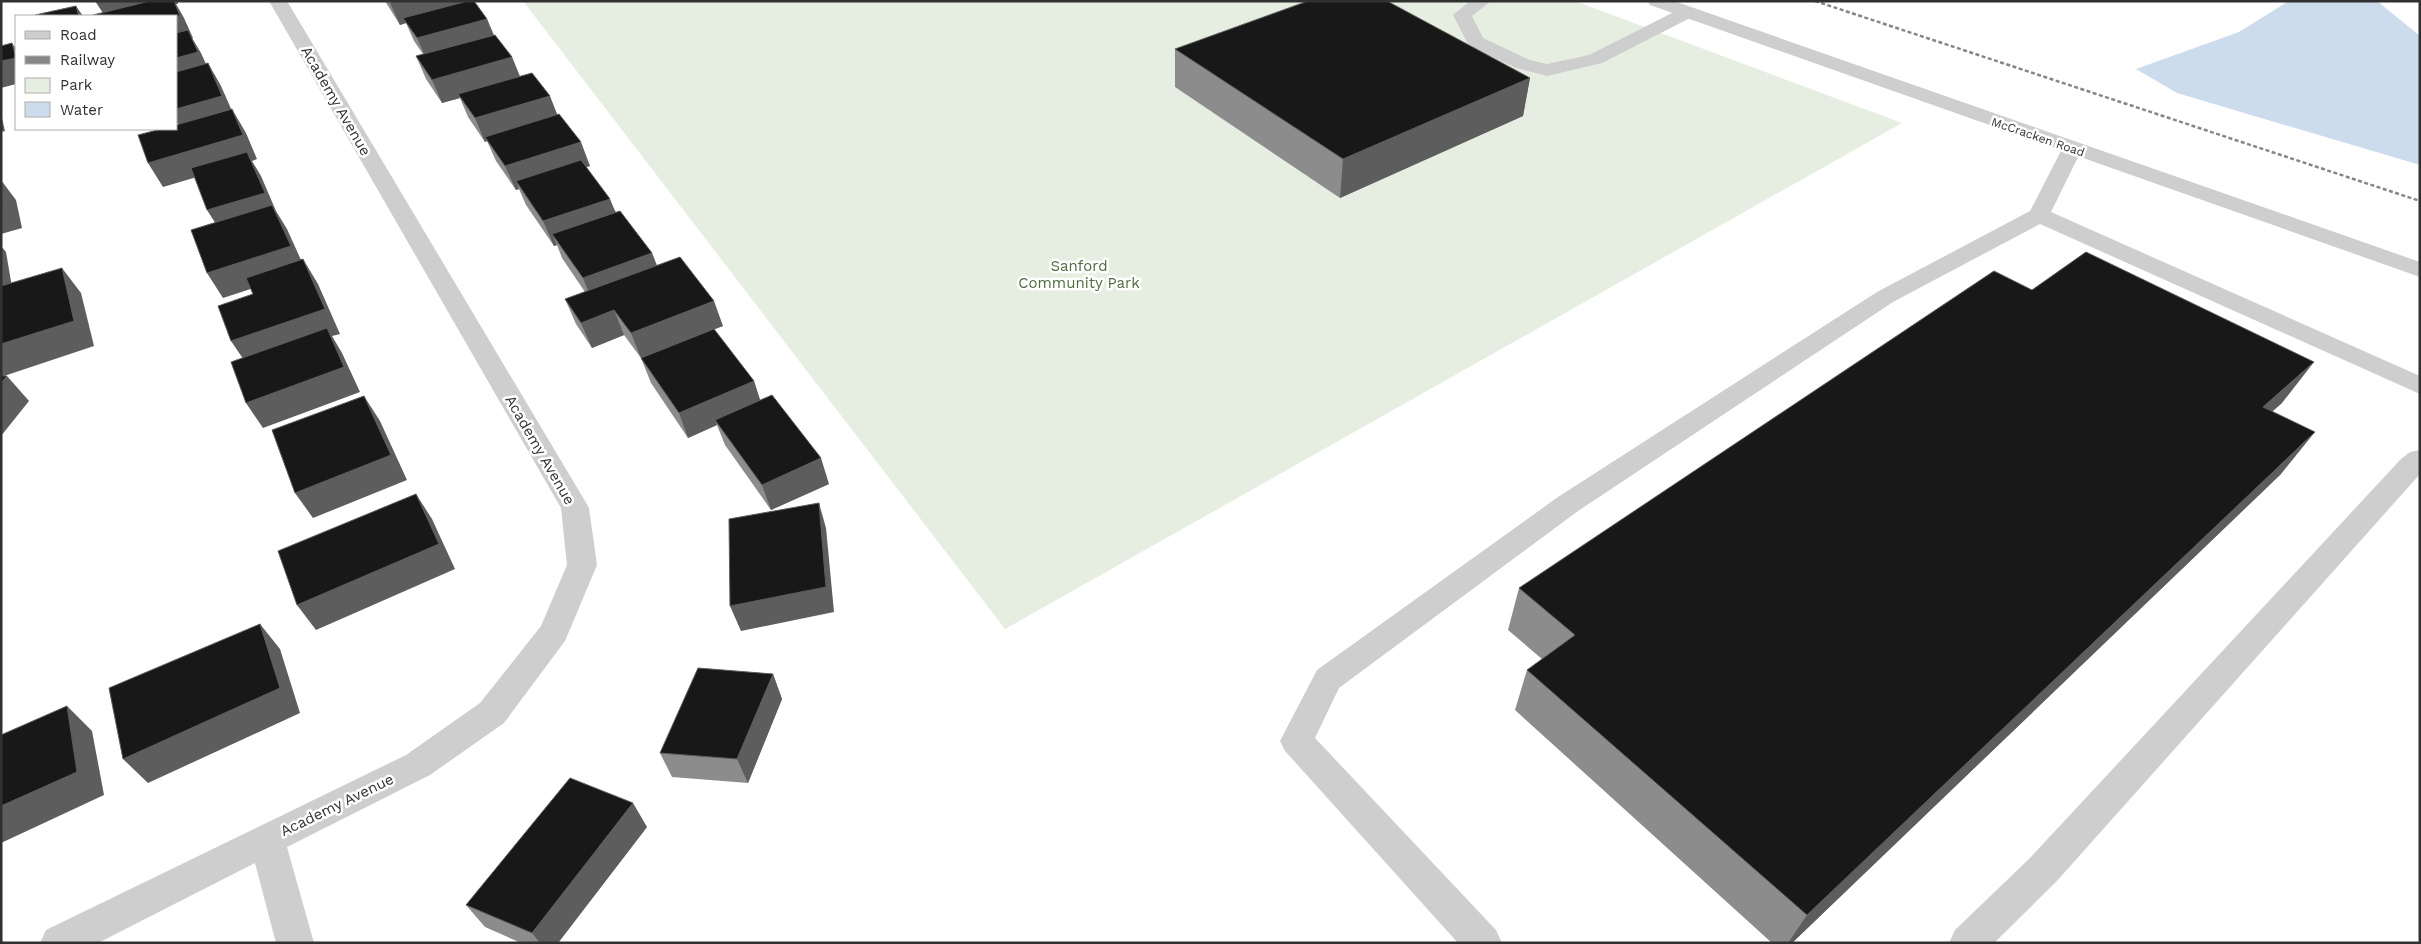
<svg xmlns="http://www.w3.org/2000/svg" width="2421" height="944" font-family="'Work Sans',sans-serif">
<rect width="100%" height="100%" fill="#fff"/>
<path fill="#e5eee0" d="M523,1H1575L1902,123L1005,629Z"/>
<path fill="#ccdced" d="M2289,1H2377L2420,36V165L2177,93L2136,69L2239,32Z"/>
<g fill="none" stroke-linecap="round" stroke-linejoin="round">
<g fill="#cecece" fill-rule="evenodd">
<path d="M1470,1H1491L1472,16L1483,38L1530,60L1547,64L1589,55L1682,8H1694L1697,12L1694,16L1602,63L1547,76L1516,68L1469,46L1453,15Z"/>
<path d="M2072,143L2079,145L2082,149L2051,212L2420,376V394L2040,224L1893,302L1578,511L1339,688L1315,738L1496,930L1502,943H1458L1285,751L1280,741L1317,670L1558,497L1877,292L2030,211L2062,149L2065,145Z"/>
<path d="M2420,450V474L2056,882L1994,943H1949L1955,930L2030,858L2401,459L2410,452Z"/>
</g>
<path fill="#cecece" fill-rule="evenodd" d="M269,1H287L585,501L589,508L597,565L565,641L504,723L430,775L287,847L314,943H276L255,863L98,943H40L46,930L406,755L480,703L541,626L567,565L561,508Z"/>
<path fill="#cecece" fill-rule="evenodd" d="M1647,1H1674L2420,262V277L1650,5Z"/>
<path stroke="#868686" stroke-width="2.5" stroke-dasharray="4 2.5" stroke-linecap="butt" d="M1815,1L2420,201"/>
</g>
<g fill="#8c8c8c">
<path d="M385,1H460L461,3L487,19L494,35L512,57L520,76L558,115L590,166L586,167L616,212L652,253L657,265L723,326L714,329L754,381L760,400L829,484L771,510L725,445L717,425L688,438L651,383L641,358L624,335L592,348L576,324L565,299L585,292L562,258L557,245L554,246L526,205L519,189L516,190L496,161L487,141L485,142L468,117L460,98L442,103L426,79L416,56L423,54L414,41L406,23L400,25Z"/>
<path d="M1175,49L1530,78L1523,116L1340,198L1175,87Z"/>
<path d="M2032,290L2282,403L2272,411L2281,474L1792,943H1772L1515,710L1527,670L1542,659L1508,630L1519,588Z"/>
<path d="M773,674L782,699L748,783L672,777L660,753Z"/>
<path d="M647,827L558,943H521L485,927L466,905Z"/>
</g>
<g fill="#5d5d5d">
<path d="M95,1H177L178,4H176L184,18L193,38H192L201,53L211,75L176,85V16H105Z"/>
<path d="M395,1H460L463,8L403,18L406,23L400,25L390,3Z"/>
<path d="M76,6L83,16H79Z"/>
<path d="M487,19L496,41L427,60L417,38Z"/>
<path d="M12,43L16,49V84L1,88V61Z"/>
<path d="M512,57L521,80L458,94L460,98L442,103L432,80Z"/>
<path d="M208,63L221,86L236,120L184,134L176,121V109Z"/>
<path d="M1530,78L1523,116L1340,198L1343,159Z"/>
<path d="M550,96L559,119L485,137L487,141L485,142L475,118Z"/>
<path d="M232,109L246,133L257,159L252,161L261,176L276,211L287,229L306,271L223,298L207,273L223,235L207,210L251,161L163,187L148,163Z"/>
<path d="M1,114L5,131L1,132Z"/>
<path d="M581,142L590,166L521,188L516,181L519,189L516,190L505,166Z"/>
<path d="M1,180L16,200L22,228L1,234Z"/>
<path d="M610,199L620,223L552,234L557,245L554,246L543,221Z"/>
<path d="M1,246L6,252L14,299L1,303Z"/>
<path d="M652,253L661,278L593,303L583,278Z"/>
<path d="M303,259L318,284L340,334L332,336L342,353L360,392L263,428L246,403L248,366L231,341Z"/>
<path d="M62,268L81,293L94,346L1,377V344Z"/>
<path d="M714,301L723,326L641,358L631,333Z"/>
<path d="M614,310L624,335L592,348L581,323Z"/>
<path d="M2314,362L2282,403L2231,448L2263,407Z"/>
<path d="M7,376L29,401L1,436V383Z"/>
<path d="M754,381L762,406L715,420L717,425L688,438L679,413Z"/>
<path d="M364,396L380,421L407,480L313,518L295,493Z"/>
<path d="M2315,432L2281,474L1792,943H1788L1807,915Z"/>
<path d="M821,458L829,484L771,510L762,485Z"/>
<path d="M416,494L432,519L455,569L316,630L297,605Z"/>
<path d="M819,503L826,528L834,612L741,631L730,606Z"/>
<path d="M260,624L280,649L300,713L148,783L123,759Z"/>
<path d="M773,674L782,699L748,783L737,759Z"/>
<path d="M67,706L92,731L104,795L1,843V806Z"/>
<path d="M633,803L647,827L558,943H540L532,933Z"/>
</g>
<g fill="#181818" stroke="#5d5d5d">
<path d="M150,1H174L180,16H93V15Z"/>
<path d="M468,1H474L487,19L417,38L403,18Z"/>
<path d="M1308,1H1387L1530,78L1343,159L1175,49Z"/>
<path d="M76,6L79,16H36L35,15Z"/>
<path d="M188,30L198,52L176,58V33Z"/>
<path d="M495,35L512,57L432,80L416,56Z"/>
<path d="M12,43L16,58L1,61V46Z"/>
<path d="M208,63L222,96L176,109V72Z"/>
<path d="M532,73L550,96L475,118L458,94Z"/>
<path d="M232,109L243,135L148,163L138,135L161,129H176V125Z"/>
<path d="M559,114L581,142L505,166L485,137Z"/>
<path d="M247,152L265,193L207,210L191,168Z"/>
<path d="M581,160L610,199L543,221L516,181Z"/>
<path d="M1,194L3,204H1Z"/>
<path d="M272,205L291,246L207,273L191,230Z"/>
<path d="M620,211L652,253L583,278L552,234Z"/>
<path d="M2086,252L2314,362L2263,407L2315,432L1807,915L1527,670L1575,635L1519,588L1994,271L2032,290Z"/>
<path d="M680,257L714,301L631,333L614,310L581,323L565,299Z"/>
<path d="M303,259L325,309L231,341L218,306L253,294L246,278Z"/>
<path d="M62,268L74,321L1,344V286Z"/>
<path d="M327,328L344,367L246,403L231,362Z"/>
<path d="M714,329L754,381L679,413L641,358Z"/>
<path d="M1,376H7L1,383Z"/>
<path d="M772,395L821,458L762,485L715,420Z"/>
<path d="M364,396L391,455L295,493L272,430Z"/>
<path d="M416,494L439,544L297,605L278,551Z"/>
<path d="M819,503L826,587L730,606L729,519Z"/>
<path d="M260,624L280,688L123,759L109,688Z"/>
<path d="M698,668L773,674L737,759L660,753Z"/>
<path d="M67,706L77,772L1,806V735Z"/>
<path d="M570,778L633,803L532,933L466,905Z"/>
</g>
<g text-anchor="middle" stroke-width="5" stroke-linejoin="round" paint-order="stroke">
<g font-size="12" fill="#313131" stroke="#fff">
<text transform="translate(2038 137) rotate(19)" y="4">McCracken Road</text>
</g>
<g font-size="15" fill="#313131" stroke="#fff">
<text transform="translate(336 101) rotate(60)" y="5">Academy Avenue</text>
<text transform="translate(540 450) rotate(60)" y="5">Academy Avenue</text>
<text transform="translate(337 805) rotate(-26)" y="5">Academy Avenue</text>
</g>
<g font-size="15" fill="#4e6d3e" stroke="#fff">
<text x="1079" y="271">Sanford<tspan x="1079" dy="17">Community Park</tspan></text>
</g>
</g>
<rect width="2421" height="944" fill="none" stroke="#313131" stroke-width="5"/>
<rect x="15" y="15" width="162" height="115" fill="#ffffff" stroke="#adadad"/>
<rect x="25" y="31" width="25" height="8" fill="#cecece" stroke="#adadad"/>
<text x="60" y="40" font-size="15" fill="#313131">Road</text>
<rect x="25" y="56" width="25" height="8" fill="#868686" stroke="#adadad"/>
<text x="60" y="65" font-size="15" fill="#313131">Railway</text>
<rect x="25" y="78" width="25" height="15" fill="#e5eee0" stroke="#adadad"/>
<text x="60" y="90" font-size="15" fill="#313131">Park</text>
<rect x="25" y="102" width="25" height="15" fill="#ccdced" stroke="#adadad"/>
<text x="60" y="115" font-size="15" fill="#313131">Water</text>
</svg>
